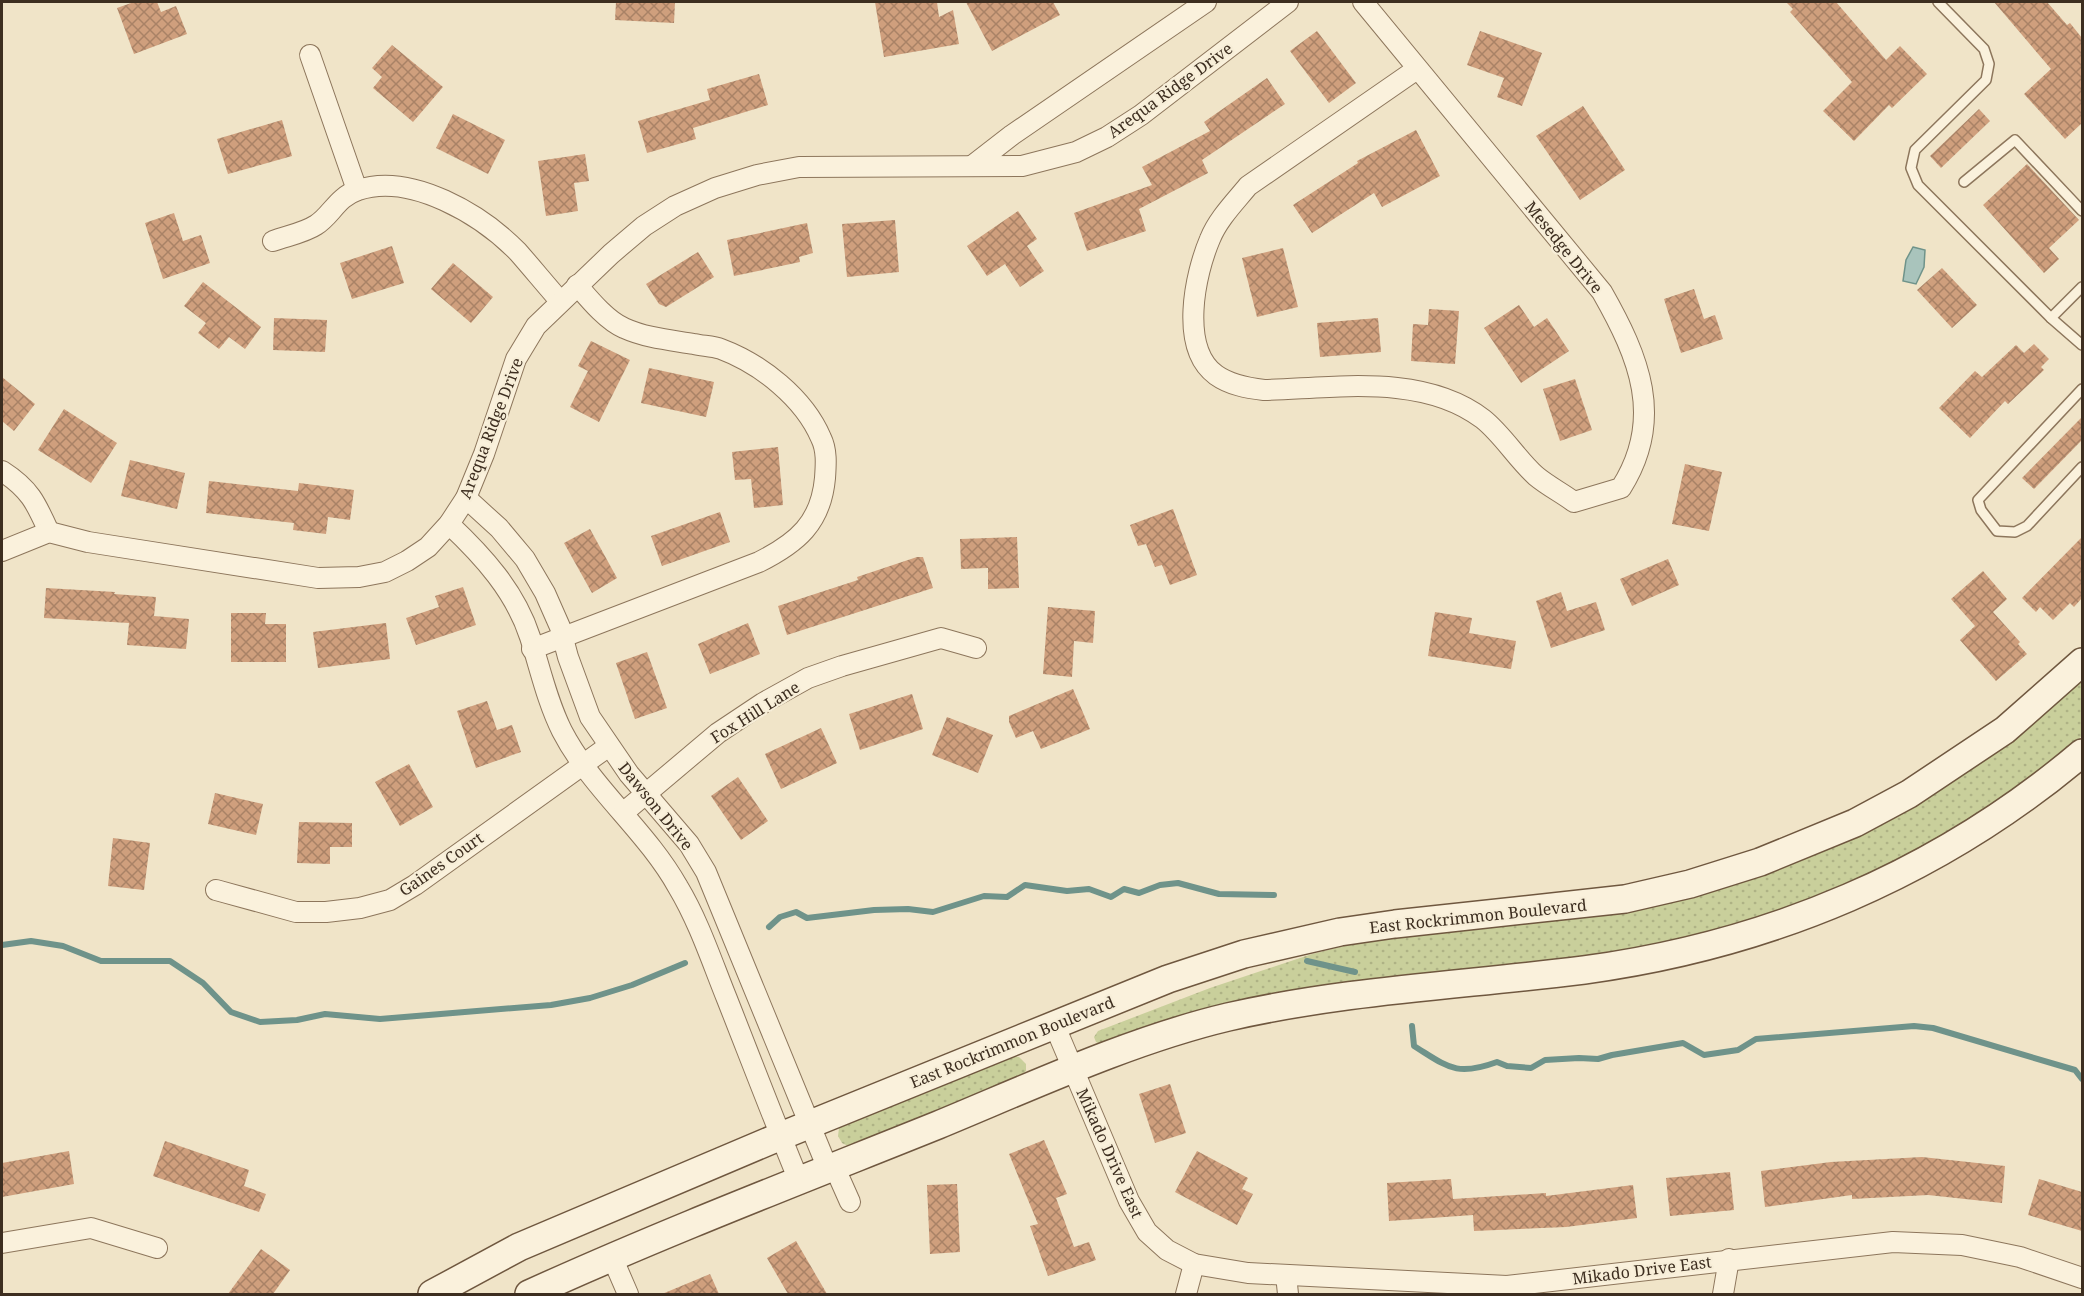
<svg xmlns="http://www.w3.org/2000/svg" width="2084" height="1296" font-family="'Noto Serif',serif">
<defs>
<pattern id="grass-dots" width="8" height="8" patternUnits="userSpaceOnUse" patternTransform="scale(1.5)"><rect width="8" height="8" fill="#c9cf9b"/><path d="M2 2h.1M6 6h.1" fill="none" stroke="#aeb285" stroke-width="1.8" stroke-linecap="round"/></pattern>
<pattern id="building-cross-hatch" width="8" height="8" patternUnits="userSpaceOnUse" patternTransform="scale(1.5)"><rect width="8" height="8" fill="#cf9f7d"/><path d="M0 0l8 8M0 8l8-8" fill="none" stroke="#a98266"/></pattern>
</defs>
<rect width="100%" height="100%" fill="#f0e4c8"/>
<g fill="url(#grass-dots)">
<path d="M2082,678V736L2014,791L1950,833L1887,867L1817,898L1680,942L1102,1045L1096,1042L1094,1037L1098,1031L1210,988L1312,954L1360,942L1414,935L1734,884Z"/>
<path d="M1011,1056L1019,1057L1026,1064V1071L1018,1078L850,1147L842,1143L838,1136L839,1128L842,1125Z"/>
</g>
<path fill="#a9c4bc" stroke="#6f938a" stroke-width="1.5" d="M1913,247L1925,250L1924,267L1916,284L1903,281L1906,260Z"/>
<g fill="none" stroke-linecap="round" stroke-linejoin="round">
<g stroke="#6f938a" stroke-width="6">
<path d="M769,927L780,917L796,912L807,918L874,910L908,909L933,912L984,896L1007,897L1025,885L1067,891L1089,889L1111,897L1124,889L1139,893L1160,885L1178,883L1219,894L1274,895"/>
<path d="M2,945L31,941L63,946L101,961H170L203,983L231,1012L260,1022L297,1020L325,1014L380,1019L551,1005L590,998L632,985L685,963"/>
<path d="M1307,961L1355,972"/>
<path d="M1412,1026L1414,1046C1448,1067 1456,1077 1497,1062L1507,1066L1531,1068L1545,1060L1579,1058L1598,1059L1612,1055L1683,1043L1704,1055L1738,1050L1756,1039L1914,1026L1933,1028L2075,1070L2082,1079"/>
</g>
</g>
<g fill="url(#building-cross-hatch)">
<path d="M134,2H157L161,12L176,6L187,34L134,54L117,8Z"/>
<path d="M616,2H675L674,23L615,20Z"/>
<path d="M875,2H937L939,17L953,10L959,44L884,57Z"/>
<path d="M966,2H1053L1060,15L992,51Z"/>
<path d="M1786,2H1836L1886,60L1900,46L1927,74L1892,108L1889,105L1854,141L1823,111L1852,82L1790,12L1793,9Z"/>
<path d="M1994,2H2047L2067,25L2070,23L2082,38V123L2065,139L2024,94L2051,69Z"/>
<path d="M1317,31L1356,83L1329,103L1290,51Z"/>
<path d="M1480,31L1542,53L1522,106L1497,97L1504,78L1467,65Z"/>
<path d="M392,45L443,87L413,122L373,88L382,77L372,68Z"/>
<path d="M759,74L768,105L693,128L696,139L647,153L638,121L710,100L707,89Z"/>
<path d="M1267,78L1285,104L1202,160L1208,173L1139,209L1146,231L1087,251L1074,213L1152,185L1142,167L1210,131L1204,122Z"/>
<path d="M1583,106L1625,170L1580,200L1536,136Z"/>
<path d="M1979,109L1990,121L1941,168L1930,156Z"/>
<path d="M453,114L505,140L488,174L436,148Z"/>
<path d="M282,120L292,156L228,174L217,139Z"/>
<path d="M1416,130L1440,176L1382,207L1374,193L1312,233L1293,205L1358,163L1357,161Z"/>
<path d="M585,154L589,181L574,183L578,211L546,216L538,161Z"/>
<path d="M2027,164L2079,220L2049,248L2059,259L2044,273L1983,205Z"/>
<path d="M1018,211L1037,239L1027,246L1044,271L1020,287L1005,264L987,276L967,246Z"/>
<path d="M174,213L183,241L201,235L210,263L163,279L145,223Z"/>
<path d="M895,220L899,272L847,277L842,224Z"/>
<path d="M807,223L813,253L799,257L800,262L734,276L727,240Z"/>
<path d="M392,246L404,283L352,299L340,263Z"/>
<path d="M1283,248L1298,307L1257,317L1242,258Z"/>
<path d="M698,252L714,277L666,307L659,304L646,284Z"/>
<path d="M453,263L493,297L471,323L431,289Z"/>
<path d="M1942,268L1977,305L1952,328L1917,290Z"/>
<path d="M203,282L261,327L245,349L229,337L219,349L198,333L206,323L184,306Z"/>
<path d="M1694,289L1704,319L1715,315L1723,339L1681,353L1664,299Z"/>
<path d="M1519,305L1534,327L1547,318L1569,351L1521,383L1484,328Z"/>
<path d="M1429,309L1459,311L1455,364L1411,361L1413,324L1428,325Z"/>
<path d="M274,318L327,320L325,352L273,350Z"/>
<path d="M1378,318L1381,352L1320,357L1317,323Z"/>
<path d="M591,341L630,360L599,422L570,407L588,371L578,366Z"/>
<path d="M2034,344L2049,359L2041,367L2044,370L2008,404L2005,401L1970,438L1939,408L1975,371L1982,377L2016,345L2024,353Z"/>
<path d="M649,368L714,382L706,417L641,403Z"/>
<path d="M2,377L35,404L14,431L2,421Z"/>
<path d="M1575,379L1592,430L1560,441L1543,389Z"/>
<path d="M64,409L117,443L91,483L38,450Z"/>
<path d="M2082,417V440L2034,489L2022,478Z"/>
<path d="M778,447L783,505L754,508L751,479L735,480L732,452Z"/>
<path d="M130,460L185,473L177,509L121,496Z"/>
<path d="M1685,464L1722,472L1709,531L1672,524Z"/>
<path d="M209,481L298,491L299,483L354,490L350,520L328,517L326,534L293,530L294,523L206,513Z"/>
<path d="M1173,509L1197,575L1170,585L1162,565L1155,567L1146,544L1138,546L1130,525Z"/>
<path d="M720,512L730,542L662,566L651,536Z"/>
<path d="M590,529L617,578L592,593L564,543Z"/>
<path d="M1017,537L1019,588L988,589V568L961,569L960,539Z"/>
<path d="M2082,537V598L2074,607L2070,603L2053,620L2040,607L2036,612L2022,598Z"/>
<path d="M917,557H923L933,588L787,635L778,606L858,580L857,577Z"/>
<path d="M1668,559L1679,585L1632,606L1620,579Z"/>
<path d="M1983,571L2007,599L1993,612L2020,642L2018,644L2027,654L1996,681L1960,640L1975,626L1951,599Z"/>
<path d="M463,587L476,625L416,645L406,618L439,607L435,596Z"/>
<path d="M46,588L115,592L114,594L156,597L154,616L189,619L186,649L127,645L129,623L44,618Z"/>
<path d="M1561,592L1567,611L1596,602L1605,630L1551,648L1536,601Z"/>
<path d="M1048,607L1095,611L1093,643L1074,641L1072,677L1043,674Z"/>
<path d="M1435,612L1472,618L1469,633L1516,641L1511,669L1428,656Z"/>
<path d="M231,613H266L265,624H286V662H231Z"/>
<path d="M386,623L390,659L318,668L313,632Z"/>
<path d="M748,623L760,654L710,674L698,644Z"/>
<path d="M647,652L667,708L635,719L616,663Z"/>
<path d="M1073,689L1090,729L1041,749L1033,731L1016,738L1009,722V716Z"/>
<path d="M912,694L923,729L860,750L849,714Z"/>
<path d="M487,701L497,730L512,725L521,752L476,768L457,711Z"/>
<path d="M947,717L993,735L978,773L932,755Z"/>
<path d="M821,728L837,763L781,789L765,754Z"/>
<path d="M409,764L433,807L400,826L375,782Z"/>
<path d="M738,777L768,821L741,840L711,796Z"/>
<path d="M215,793L263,804L256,835L208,824Z"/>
<path d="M299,822L352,823V847H330V864L297,863Z"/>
<path d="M113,838L150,843L144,890L108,886Z"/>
<path d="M1170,1084L1186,1133L1155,1143L1139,1094Z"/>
<path d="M1044,1140L1067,1194L1056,1198L1074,1247L1089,1242L1096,1260L1048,1276L1030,1226L1038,1224L1009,1154Z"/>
<path d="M165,1141L249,1170L244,1186L266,1194L259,1212L153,1176Z"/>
<path d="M69,1151L74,1184L2,1197V1163Z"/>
<path d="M1197,1151L1248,1178L1242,1189L1253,1194L1237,1225L1175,1192Z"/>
<path d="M1922,1157L2005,1166L2002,1203L1928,1195L1852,1199V1195L1765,1207L1761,1171L1831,1162Z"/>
<path d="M1730,1172L1734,1210L1670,1216L1666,1178Z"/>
<path d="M1451,1179L1453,1199L1546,1193V1196L1633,1185L1637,1218L1566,1227L1474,1231L1473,1215L1389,1221L1387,1183Z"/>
<path d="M2039,1179L2082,1192V1231L2028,1215Z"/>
<path d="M957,1184L960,1252L930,1254L927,1185Z"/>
<path d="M796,1241L827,1294H788L767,1258Z"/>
<path d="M261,1249L290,1270L273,1294H228Z"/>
<path d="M710,1274L719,1294H662Z"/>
</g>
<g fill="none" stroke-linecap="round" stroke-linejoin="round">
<defs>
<g id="lane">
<path d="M1938,2L1984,49L1989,64L1986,80L1915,150L1911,168L1918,185L2051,318L2082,345"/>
<path d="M1964,182L2015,140L2082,211"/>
<path d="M2051,318L2082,287"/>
<path d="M2082,389L1978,500L1981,510L1997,531L2015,532L2027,526L2082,467"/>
</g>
<g id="street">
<path d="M1363,2L1602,292C1639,357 1665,419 1621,488L1574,502C1562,493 1548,486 1536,476C1517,459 1503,435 1483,419C1423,373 1335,388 1264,390C1247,388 1230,385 1216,375C1179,348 1195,274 1210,239C1218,219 1235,202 1248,186L1417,69"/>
<path d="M310,55L357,190"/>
<path d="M972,166L1012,135L1206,2"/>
<path d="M273,241C286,236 304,233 316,225C331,216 337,197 358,190C411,172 482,215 518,252C532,268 546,285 560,301"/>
<path d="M2,471C30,489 36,503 49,532"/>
<path d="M466,498L499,528L525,559L545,593L560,627L568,657L590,717L629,774L689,844L706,872L828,1169"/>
<path d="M449,524C483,556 515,591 530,637C540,668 547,701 562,731C592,789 646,830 678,887C699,922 712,962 727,999C751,1060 774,1120 799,1181"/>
<path d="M2,551L49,532L88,542L318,578L359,577L385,572L407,561L428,547L449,524L466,498L484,454L516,359L536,326L611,254L644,226L675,206L715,188L757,175L799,167L1022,166L1076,152L1107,137L1141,115L1288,2"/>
<path d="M532,649L759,562C797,543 821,523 825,478C826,464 827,450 821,438C804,398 761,364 721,349C713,346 703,346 694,344C670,340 646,338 624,328C607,321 589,299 577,285"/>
<path d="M623,813L718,733L763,703L808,678L842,666L941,638L976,648"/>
<path d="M216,890L296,912H326L360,908L390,900L415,885L609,746"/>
<path d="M1054,1024L1129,1201L1147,1232L1167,1250L1194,1264L1248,1273L1507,1286L1893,1242L1962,1245L2020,1257L2082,1278"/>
<path d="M834,1166L850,1202"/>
<path d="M2,1243L91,1228L157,1248"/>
<path d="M612,1257L628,1294"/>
<path d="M1286,1275L1288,1294"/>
<path d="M1186,1294L1194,1264"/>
<path d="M1723,1294L1729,1259"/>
</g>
<g id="secondary">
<path d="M432,1294L519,1247L781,1136L1168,979L1244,954L1340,932L1395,924L1625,899L1690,884L1760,862L1855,823L1909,794L2005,730L2082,662"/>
<path d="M529,1294C663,1233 801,1180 938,1125C1030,1087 1131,1040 1228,1017C1345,990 1465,985 1584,970C1769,945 1939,874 2082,753"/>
</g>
</defs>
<use href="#lane" stroke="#8d765c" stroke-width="12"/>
<use href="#street" stroke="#8d765c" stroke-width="22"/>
<use href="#secondary" stroke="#6f573f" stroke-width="30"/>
<use href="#lane" stroke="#faf1dc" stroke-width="9"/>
<use href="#street" stroke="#faf1dc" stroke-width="20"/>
<use href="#secondary" stroke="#faf1dc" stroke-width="27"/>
</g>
<g text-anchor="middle" stroke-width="4.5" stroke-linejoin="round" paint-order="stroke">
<g font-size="16" fill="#3d2e20" stroke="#f7eed8">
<text transform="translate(1170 90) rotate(-36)" y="6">Arequa Ridge Drive</text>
<text transform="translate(1564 247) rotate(51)" y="6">Mesedge Drive</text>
<text transform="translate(491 428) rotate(-69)" y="6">Arequa Ridge Drive</text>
<text transform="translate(755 712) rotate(-32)" y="6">Fox Hill Lane</text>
<text transform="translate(656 806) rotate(51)" y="6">Dawson Drive</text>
<text transform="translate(441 864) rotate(-35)" y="6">Gaines Court</text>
<text transform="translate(1478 916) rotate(-6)" y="6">East Rockrimmon Boulevard</text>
<text transform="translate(1012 1042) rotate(-22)" y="6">East Rockrimmon Boulevard</text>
<text transform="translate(1110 1153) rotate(66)" y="6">Mikado Drive East</text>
<text transform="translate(1642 1270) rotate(-7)" y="6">Mikado Drive East</text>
</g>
</g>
<rect width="2084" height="1296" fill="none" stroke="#3d2e20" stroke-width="6"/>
</svg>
